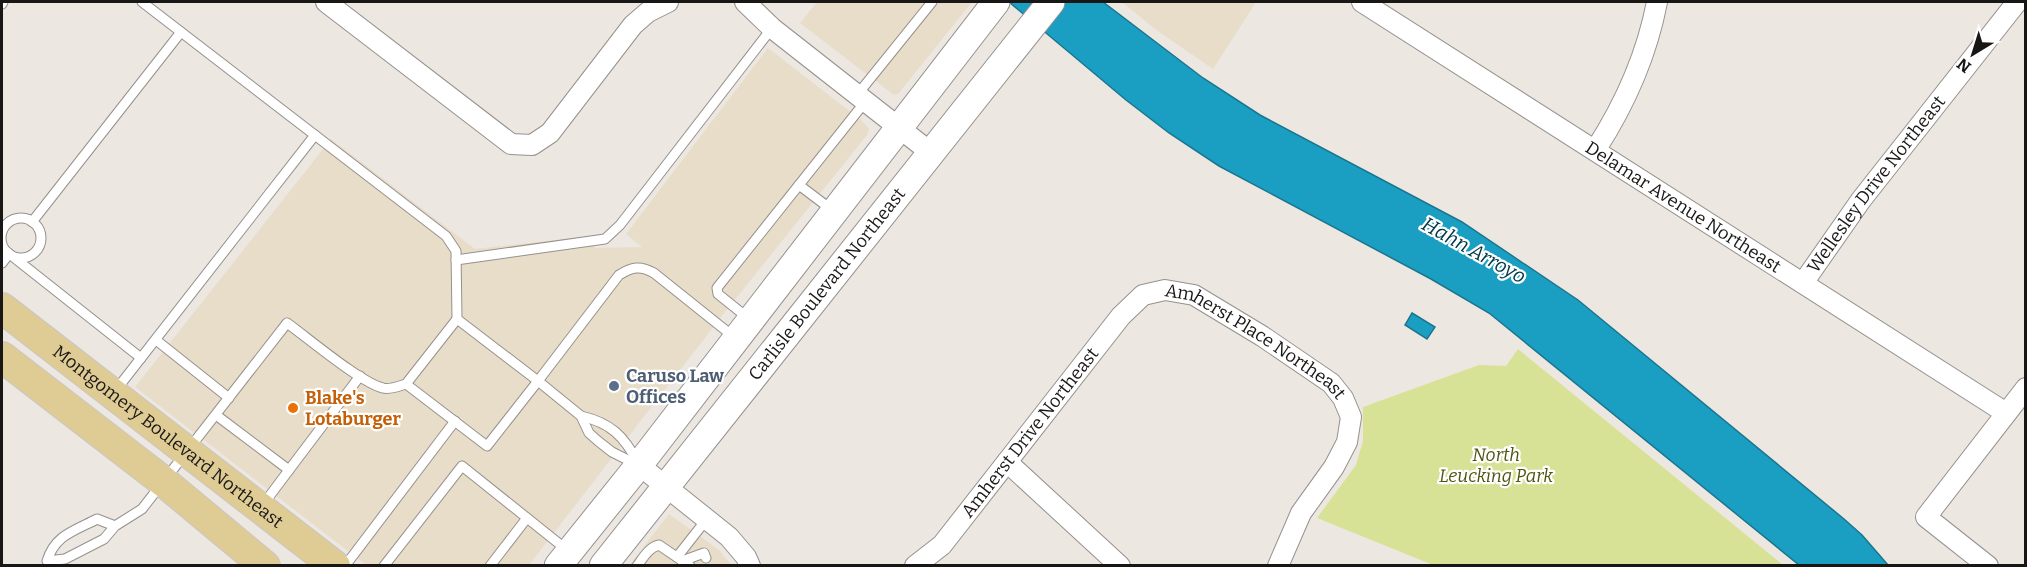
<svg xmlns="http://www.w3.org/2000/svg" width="2027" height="567" font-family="Bitter,serif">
<rect width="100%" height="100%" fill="#ede7e2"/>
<g fill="#e8ddc8">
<path d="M817,2H972L898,94L894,95L800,23Z"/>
<path d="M1122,2H1256L1213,69L1155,29Z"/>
<path d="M768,48L861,120L869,129L867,135L725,312L529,565H366L135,387L331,139L475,249L592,236L595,248L642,247L626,234Z"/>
<path d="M669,514L719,550L731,565L629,566Z"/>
</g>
<path fill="#d8e296" d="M1518,349L1783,565H1433L1317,518L1356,465L1363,441V407L1479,365L1506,366Z"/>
<g fill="#1a9fc3" stroke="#1a768f" stroke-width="1.5">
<path d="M1009,2H1103L1203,78L1260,115L1462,222L1578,300L1844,519L1862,535L1888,565H1799L1489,313L1431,279L1219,166L1169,133L1126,100Z"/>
<path d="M1412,313L1435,327L1427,339L1405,325Z"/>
</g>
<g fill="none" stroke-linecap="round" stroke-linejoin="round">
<defs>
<g id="service">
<path d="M142,2L446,236L456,251L457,319"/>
<path d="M2,4L3,2"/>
<path d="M857,95L932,2"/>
<path d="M799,185L832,210"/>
<circle cx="21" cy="238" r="20"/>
<path d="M32,222L181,32"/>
<path d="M2,248L141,358"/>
<path d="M456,260L605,239L620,225L772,28"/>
<path d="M2,263L9,254"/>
<path d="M748,318L718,294L717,288L865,102"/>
<path d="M156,340L229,398"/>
<path d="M116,390L315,135"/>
<path d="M216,415L289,470L262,506"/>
<path d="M581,416C611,423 624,436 638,463"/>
<path d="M636,464L612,452L598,441L589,433L581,416L538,381L619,275C632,267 640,265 654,273L734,337"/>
<path d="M289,470L360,376"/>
<path d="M115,526L97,519C74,531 55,535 47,561L65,559L104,539L115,526L142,509L287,323C308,338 361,383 383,388C390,390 399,386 406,384L487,446L538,381L457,319L406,384"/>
<path d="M677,557L706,520"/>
<path d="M682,561L704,553L706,558"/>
<path d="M345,566L455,421"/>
<path d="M384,566L462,466L567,550"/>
<path d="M490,566L527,518"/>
<path d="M637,566C643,558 649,547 659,545L690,566"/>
</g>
<g id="minor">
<path d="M326,2L511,144L532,145L550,133L633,25L648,12L668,2"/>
<path d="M745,2L772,28L930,152"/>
<path id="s1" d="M1362,2L2006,413"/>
<path d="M1596,149C1625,104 1647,54 1657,2"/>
<path id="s2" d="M1803,283L1861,200L2017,2"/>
<path d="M1007,462L1120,566"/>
<path d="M639,465L729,537L746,557L750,566"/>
<path id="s3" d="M915,566L942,545L1121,316L1143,295L1165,290L1194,295L1262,336L1331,383L1343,398L1351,417L1347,442L1334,467L1301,513L1278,566"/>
<path d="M1988,566L1926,517L2026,388"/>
</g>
<g id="secondary">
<path d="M558,566L639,465L996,2"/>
<path id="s4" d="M603,566L1051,2"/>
</g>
<g id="primary">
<path id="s5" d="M2,308L335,566"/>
<path d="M2,357L164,482L265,566"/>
</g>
</defs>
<use href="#service" stroke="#96918d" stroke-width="11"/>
<use href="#minor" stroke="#96918d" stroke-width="22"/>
<use href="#secondary" stroke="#96918d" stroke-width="29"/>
<use href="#primary" stroke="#c8c7c7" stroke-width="32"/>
<use href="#service" stroke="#fff" stroke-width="9"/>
<use href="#minor" stroke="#fff" stroke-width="20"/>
<use href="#secondary" stroke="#fff" stroke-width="27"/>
<use href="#primary" stroke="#dfcb94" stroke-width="30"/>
</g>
<circle fill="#5c6f8a" stroke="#fff" stroke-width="2" cx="614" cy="386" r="6"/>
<circle fill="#e8710a" stroke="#fff" stroke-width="2" cx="293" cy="408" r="6"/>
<g text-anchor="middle" stroke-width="4.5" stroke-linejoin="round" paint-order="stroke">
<g font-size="18" fill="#191716" stroke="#fff">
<text dy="6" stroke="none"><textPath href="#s2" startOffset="123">Wellesley Drive Northeast</textPath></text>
<text dy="6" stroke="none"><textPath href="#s1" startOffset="381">Delamar Avenue Northeast</textPath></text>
<text dy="6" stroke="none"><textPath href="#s4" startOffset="360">Carlisle Boulevard Northeast</textPath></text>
<text dy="6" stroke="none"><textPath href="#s3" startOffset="483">Amherst Place Northeast</textPath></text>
<text dy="6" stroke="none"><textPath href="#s3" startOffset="177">Amherst Drive Northeast</textPath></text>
<text dy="6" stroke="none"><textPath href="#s5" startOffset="210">Montgomery Boulevard Northeast</textPath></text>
</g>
<g font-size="18" font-weight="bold" fill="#4e5e75" stroke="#fff" text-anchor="start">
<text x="626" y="382">Caruso Law<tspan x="626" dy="21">Offices</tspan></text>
</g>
<g font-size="18" font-weight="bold" fill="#c56008" stroke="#fff" text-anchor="start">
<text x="305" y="404">Blake's<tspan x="305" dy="21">Lotaburger</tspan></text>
</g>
<g font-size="18" font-style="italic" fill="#4f5511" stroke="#fff">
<text x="1496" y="461">North<tspan x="1496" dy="21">Leucking Park</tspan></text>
</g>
<g font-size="20" font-style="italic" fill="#013948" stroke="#fff">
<text transform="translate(1474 250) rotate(29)" y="7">Hahn Arroyo</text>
</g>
</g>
<rect width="2027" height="567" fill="none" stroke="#191716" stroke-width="6"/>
<g transform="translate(1973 54) rotate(218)" stroke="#ffffff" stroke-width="4.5" paint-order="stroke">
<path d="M0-4.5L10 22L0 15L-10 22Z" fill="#191716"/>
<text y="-9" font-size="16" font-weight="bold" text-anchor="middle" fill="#191716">N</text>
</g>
</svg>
